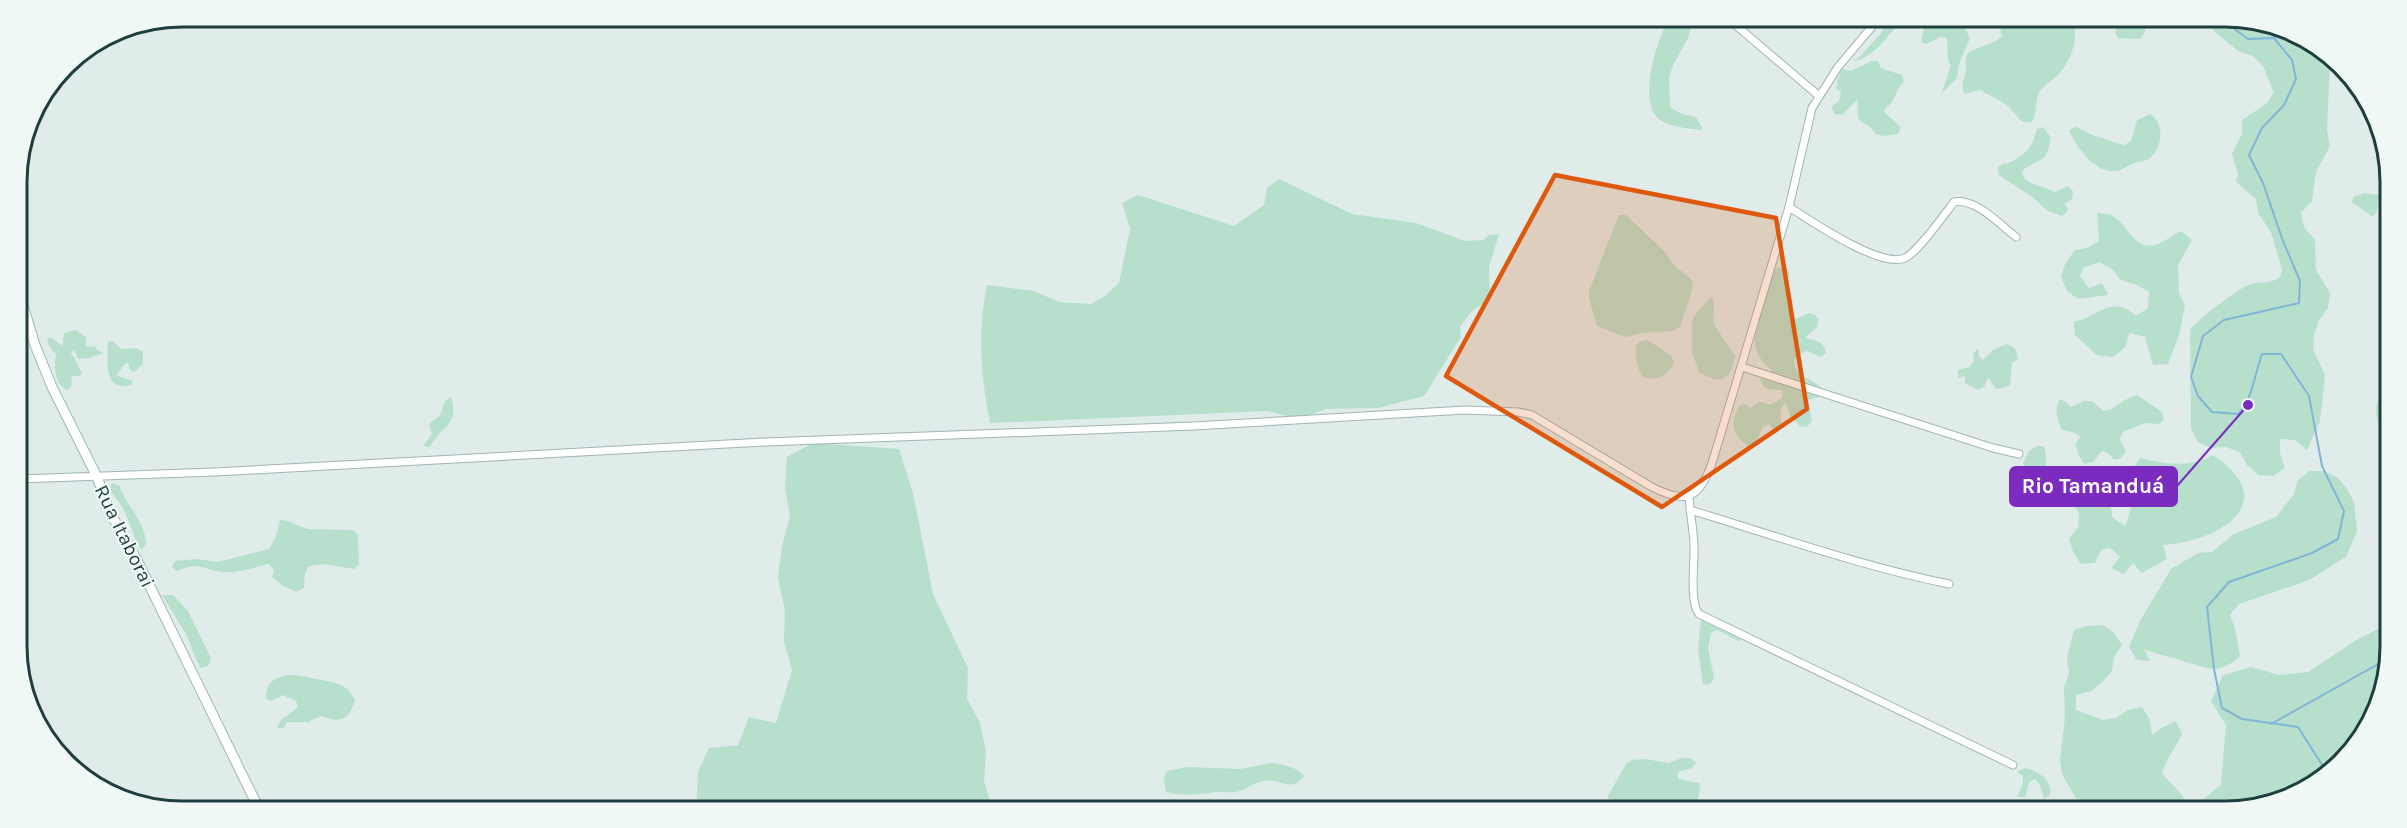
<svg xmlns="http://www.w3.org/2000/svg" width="2407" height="828" font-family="Karla,sans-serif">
<rect width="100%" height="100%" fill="#dfecea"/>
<g fill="#b6e0cc">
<path d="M1671,16L1699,17L1692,24L1688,38L1674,63L1669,77L1670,107L1682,114L1696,117L1703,130C1690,129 1667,127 1658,118C1638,100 1657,36 1671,16Z"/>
<path d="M1890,17H1902C1893,32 1871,61 1852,61L1857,59L1880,35Z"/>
<path d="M1916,17H1932L1933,23L1940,24L1953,17L1963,25L1970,38L1959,64L1957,78L1941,94L1951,66L1948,60L1947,38L1940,37L1927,44L1921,42L1924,28Z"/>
<path d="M1980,17H2074C2078,38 2073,58 2058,75C2053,80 2045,84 2040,91C2034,100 2038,113 2032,122C2018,124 2018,115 2009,107C2002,101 1992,96 1983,92L1984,91L1979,90L1964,94C1961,84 1964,80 1966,71C1967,66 1965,61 1966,57C1969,46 1991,48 2002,36C1999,17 1992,23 1980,17Z"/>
<path d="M2122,17H2144L2145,32L2140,39L2118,38L2115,32Z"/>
<path d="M2199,17H2225L2278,25L2330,60L2327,130L2330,146L2316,172L2312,201L2301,213L2304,227L2315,240L2316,270L2330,293L2328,308L2319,320L2314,335L2313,349L2325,375L2320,421L2307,450L2295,440L2280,439V453L2285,468L2273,476L2258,475L2247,465L2240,452L2226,447L2211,448L2198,442L2191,429L2190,330C2198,319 2235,291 2248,285C2259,281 2271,284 2280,277L2282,270L2271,232L2258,213L2256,199L2236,182L2238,174L2232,154L2242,134V120L2266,104L2274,93L2263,66L2253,56L2238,51L2204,23Z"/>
<path d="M1871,61H1878L1881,68L1902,75L1904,82C1897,88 1897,93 1893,100C1890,105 1886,106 1884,112L1901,127L1898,134L1883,136L1876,134C1861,114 1856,132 1858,99L1842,115L1834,114L1832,106L1839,101L1841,92L1835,88L1838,86L1837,82L1842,69L1851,71Z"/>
<path d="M2150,114C2165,123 2163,147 2150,158C2145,162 2137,161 2132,164C2127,166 2121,171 2115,171C2095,173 2076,147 2069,130L2076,127L2095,136L2124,145L2131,141L2137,120Z"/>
<path d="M2043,127L2051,138C2049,143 2049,149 2047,153C2042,163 2028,163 2022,172L2024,178C2033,186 2044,186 2055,192L2068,186L2073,191L2072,199L2065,204L2068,210L2062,216L2048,211L2031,196L1999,175L1997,168L2003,164C2013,164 2026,153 2032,144C2034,140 2035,133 2037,129Z"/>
<path d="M1279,179L1352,214L1416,223L1465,241L1483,240L1489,235L1499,234L1489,267L1490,299L1471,312L1460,327L1461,337L1424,396L1378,408L1326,409L1308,416H1287L1268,411L990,423C981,377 977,331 987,285L1033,291L1060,302L1091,304L1105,296L1119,283L1130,229L1122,203L1138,195L1234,226L1264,205L1267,188Z"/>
<path d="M2364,193L2379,195L2377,211L2373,217L2352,202L2354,197Z"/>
<path d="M2097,213C2101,214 2108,213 2111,215C2127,222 2133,251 2156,245C2164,242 2173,235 2181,231L2192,240L2178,265L2179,293L2185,306L2179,335L2168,364L2153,365L2145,337L2129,333L2125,347L2113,357L2097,355L2075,335L2074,322C2101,315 2112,294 2136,316L2148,308L2149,292L2137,285L2121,280L2112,269L2099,262L2083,268L2080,276L2089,288L2102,283L2108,295L2078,299L2067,291L2061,277L2065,264L2075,250L2087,248L2099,241Z"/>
<path d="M1619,215H1626L1663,250L1675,266L1692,280L1693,287L1680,327L1673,331L1641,333L1626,337L1597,326L1589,298V291Z"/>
<path d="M1779,267L1787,268L1790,274L1785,288L1791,292L1793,307L1791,314L1796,319L1809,313L1815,315L1819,320L1817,327L1805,338C1816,341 1824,340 1826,353L1821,357L1807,351L1799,354L1794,360C1794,378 1813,377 1822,389V396L1808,400L1812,421L1807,427L1800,426L1790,416L1786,402C1777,411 1782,417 1781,428L1774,431L1769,424L1762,428L1756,444L1752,449C1735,438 1728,426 1739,406L1746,404L1751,408C1758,401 1762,401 1770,405L1782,398L1783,391C1772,388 1764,393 1760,379L1772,371C1763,362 1754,354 1755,340C1756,332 1758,327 1756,319L1772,271Z"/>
<path d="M1711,297L1714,302L1713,323L1735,356C1730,380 1723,386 1699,372L1692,352V323L1694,316Z"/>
<path d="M76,330L86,337V347L98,346L95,348L103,353L89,358L78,359L74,349L70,355L72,354L82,373L80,376H72L71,387L68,390C54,385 54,367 56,354L49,346L47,339L51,337L62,346L64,333Z"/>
<path d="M111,340L121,349L136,348L143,352V364L134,372L130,370L128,363L125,364L116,375L133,381L131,385C102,393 108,357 108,342Z"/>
<path d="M1648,340L1671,356L1674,362C1669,375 1656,382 1643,377C1637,368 1635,356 1636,345L1641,341Z"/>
<path d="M2006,344C2015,347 2017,350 2018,359L2012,363L2010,385L2003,388L1996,389L1988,377L1984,387L1978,390L1965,383V376L1958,378V370L1969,367L1974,361L1973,354L1978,348L1979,356L1983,360L1993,350Z"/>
<path d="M2387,389H2390V407L2385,416L2390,425L2388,434L2384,431L2377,420L2376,408L2380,392Z"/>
<path d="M2137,395L2162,412L2164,419L2159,424L2145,423L2123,432L2120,439L2126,452L2121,458L2114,460L2109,454L2102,451L2093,462L2084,464L2077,452L2076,443L2081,437L2075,433L2061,429C2058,418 2053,409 2060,399L2066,402L2071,407L2084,401H2092L2103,411C2115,410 2124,398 2137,395Z"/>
<path d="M451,397C460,426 440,426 430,447L423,446L432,434L429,424L440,415L445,401Z"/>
<path d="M813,443L899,449L913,493L933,594L968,668L967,698L980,723L986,752L984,781L993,811H696L698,772L709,748L738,745L749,717L776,723L792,670L784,641L785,611L778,578L782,546L790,516L785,488L787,457Z"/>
<path d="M2037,446H2044C2048,461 2047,482 2039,495C2026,489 2026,475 2023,463L2029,451Z"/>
<path d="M2213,455C2285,503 2217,542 2163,545L2167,559L2142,573L2133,563L2124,574L2111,568L2120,557L2110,548L2101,550L2095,563L2081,564L2073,552L2069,538L2078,528L2079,513L2071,502C2082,490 2094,487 2110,490V504L2113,518L2125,526C2132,509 2136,488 2132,470L2140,458C2165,464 2190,468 2213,455Z"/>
<path d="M2310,471H2324L2338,478L2347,489L2354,502L2357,531L2346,557L2309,580L2239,604L2230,615L2235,628L2240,656C2218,677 2205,667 2180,660C2167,656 2156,654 2144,649L2150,661L2137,660L2129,647L2140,621L2171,569L2198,553L2212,552L2234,534L2276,517L2294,494L2298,480Z"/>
<path d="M112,483L119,485C126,506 145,520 146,544L141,550C130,531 127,505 109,491Z"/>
<path d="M280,520L287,521L307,529L354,530L358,535L359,564L354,569L323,564L309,566L305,573L304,588L297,592L283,586L272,577L274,570L269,564C255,567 238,574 222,572C202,569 199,561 177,571L172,567L175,561L197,559L218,562L269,549L276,536Z"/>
<path d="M162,595H173L188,611L211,658L208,666L200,668L186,634Z"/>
<path d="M1701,620L1741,640L1738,641L1717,630L1711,633L1708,648L1714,678L1710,684L1703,685L1698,649Z"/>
<path d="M2390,623V646L2382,699L2326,777L2236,811H2197L2200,802L2221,785L2226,725L2211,701L2223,675L2251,667L2279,675L2308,672L2355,641Z"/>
<path d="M2103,625L2114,633L2122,645L2114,657L2112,671L2102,682L2091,691L2076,695V710L2103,720L2116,718L2128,710L2142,707L2150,720L2152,735L2163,727L2176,721L2182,734C2175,749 2166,759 2162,774L2183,796L2186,810L2167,811L2159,808L2152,811H2110L2106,805L2076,798L2062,774L2060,760L2065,717L2064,687L2069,673L2067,658L2074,630L2087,626Z"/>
<path d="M288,675C297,675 304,676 312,678C331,683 346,680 355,701L349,714L342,719L334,720L321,716L308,722H287L284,728H277L280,721L298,707L296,701L283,695L271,701L266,699C266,683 273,678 288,675Z"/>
<path d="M1682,758H1690L1696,762L1692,768L1678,772V779L1699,783C1702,796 1696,803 1686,811L1613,810L1609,804L1608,796L1626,764L1632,760L1646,759L1668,763Z"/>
<path d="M1271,763C1283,764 1297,767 1304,776C1291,794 1280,777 1263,781C1253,783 1246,790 1236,792C1230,793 1224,791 1217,792C1199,794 1185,797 1166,792L1164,778L1167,771L1188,767L1240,769Z"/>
<path d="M2025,768C2038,771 2053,780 2050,795L2044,799L2040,785L2035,779L2029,782L2025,797H2017L2023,783V776L2017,772Z"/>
</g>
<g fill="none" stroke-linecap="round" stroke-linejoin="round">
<g stroke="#81b5d7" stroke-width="2">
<path d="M2221,16L2225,22L2248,39L2274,38L2292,60L2296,79L2284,105L2262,128L2249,155L2263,183L2283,241L2300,281L2299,303L2224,320L2203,336L2191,377L2198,396L2212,412L2238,414C2252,401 2255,373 2262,354H2281L2309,396L2322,466L2344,511L2338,539L2312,553L2229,582L2207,607L2214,669L2222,708L2242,719L2298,727L2328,774"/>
<path d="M2271,724L2389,658"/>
</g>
<defs>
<g id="street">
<path d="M1725,16L1819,96"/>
<path d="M1789,207C1811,221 1881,269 1905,258C1918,252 1944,215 1954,202C1976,198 1999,224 2016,237"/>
<path d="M1742,367L1993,448L2019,454"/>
<path d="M19,479L215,472L766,442L1194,426L1465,410L1518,412L1532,415L1650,486C1684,504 1699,501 1712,463L1789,207L1812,108L1838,67L1881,16"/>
<path d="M1689,496C1690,512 1693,528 1694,544C1695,560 1689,603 1699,614L2013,765"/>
<path d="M1690,510C1776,536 1861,566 1949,584"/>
</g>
<path id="secondary" d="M17,252L22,302L35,345L52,387L97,477L112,516L137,560L260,811"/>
</defs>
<use href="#street" stroke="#a2b4b3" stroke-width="9"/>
<use href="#secondary" stroke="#9db9b6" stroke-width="11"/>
<use href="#street" stroke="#fff" stroke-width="7"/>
<use href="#secondary" stroke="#fff" stroke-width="9"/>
</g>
<path fill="#de580e" fill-opacity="0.2" stroke="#de580e" stroke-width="4.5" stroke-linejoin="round" d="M1555,175L1776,218L1807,409L1662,507L1446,376Z"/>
<g text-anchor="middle" stroke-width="4.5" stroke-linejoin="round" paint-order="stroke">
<g font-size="20" fill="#1f3e3e" stroke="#f0f8f6">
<text transform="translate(125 536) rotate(64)" y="7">Rua Itaborai</text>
</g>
</g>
<path d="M0 0H2407V828H0ZM182 27H2225A155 155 0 0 1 2380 182V646A155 155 0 0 1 2225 801H182A155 155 0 0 1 27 646V182A155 155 0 0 1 182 27Z" fill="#f0f8f6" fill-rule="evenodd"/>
<path fill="none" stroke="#1f3e3e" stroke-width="3" d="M182 27H2225A155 155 0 0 1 2380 182V646A155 155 0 0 1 2225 801H182A155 155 0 0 1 27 646V182A155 155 0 0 1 182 27Z"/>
<path fill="none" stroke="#7b2cbf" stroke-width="2" d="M2248 405L2177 486"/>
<circle fill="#7b2cbf" stroke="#f0f8f6" stroke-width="2" cx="2248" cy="405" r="6"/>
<rect fill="#7b2cbf" stroke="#7b2cbf" stroke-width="2" x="2010" y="467" width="167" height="39" rx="6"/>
<g font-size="21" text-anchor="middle" font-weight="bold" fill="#fff">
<text x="2093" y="493">Rio Tamanduá</text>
</g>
</svg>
